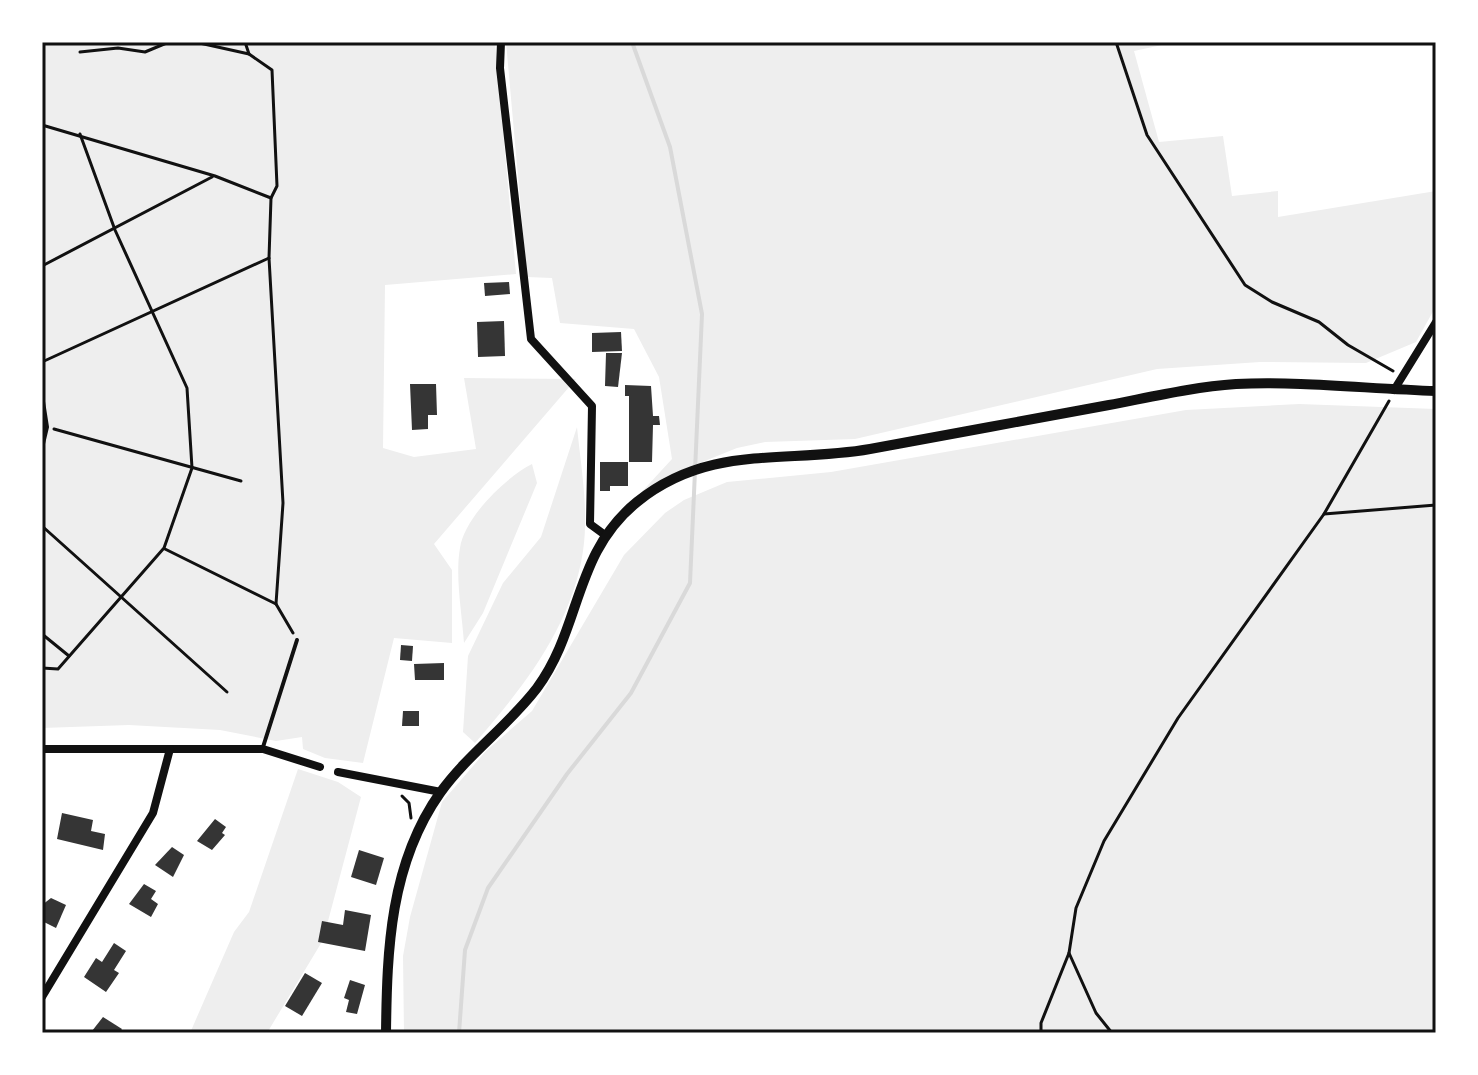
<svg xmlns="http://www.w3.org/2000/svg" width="1478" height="1075" font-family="Roboto,sans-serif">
<rect width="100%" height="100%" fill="#fff"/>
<g fill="#eee">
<path d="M42,42H495L516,274L385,285L383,448L414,457L476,449L464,378L576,379L434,544L452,570V643L394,638L363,763L325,758L303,749L302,737L276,741L220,730L129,725L42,728Z"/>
<path d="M506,42H1176L1134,51L1159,142L1223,136L1232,196L1278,191V217L1436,191V306L1416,342L1366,363L1260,362L1157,369L855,439L765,442L737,448L675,473L637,497L672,459L659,377L634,329L560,323L552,278L527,277Z"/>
<path d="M1299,404L1436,409V1033H404L403,956L410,917L442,802L486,751L532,711L624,555L665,513L684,500L727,482L831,472L1186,410Z"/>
<path d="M577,427C581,467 589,511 583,551C572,626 523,688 475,743L463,732L468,656L503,583L541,537Z"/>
<path d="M532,464L537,483L483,613L464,643C462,613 455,577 460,548C464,518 506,477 532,464Z"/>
<path d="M298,769L338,782L361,797L323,940L267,1033H190L234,932L249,912Z"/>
</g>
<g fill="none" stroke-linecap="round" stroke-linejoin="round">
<path stroke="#d9d9d9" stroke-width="4" d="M459,1033L465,950L488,888L567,774L631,693L690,583L702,314L670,147L632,42"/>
</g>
<g fill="#353535">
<path d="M509,282L510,294L485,296L484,283Z"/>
<path d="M504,321L505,356L478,357L477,322Z"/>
<path d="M621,332L622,351L592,352V333Z"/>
<path d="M606,353H622L618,387L605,386Z"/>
<path d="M410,384H436L437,415H428V429L412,430Z"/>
<path d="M625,385L651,386L653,416H659L660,425H653L652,462H629V396H625Z"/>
<path d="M600,462H628V486H610V491H600Z"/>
<path d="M401,645L413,646L412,661L400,660Z"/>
<path d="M444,663V680H415L414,664Z"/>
<path d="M403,711H419V726H402Z"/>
<path d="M62,813L93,820L91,831L105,834L103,850L57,839Z"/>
<path d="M215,819L226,827L222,833L225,835L212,850L197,841Z"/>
<path d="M172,847L184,855L173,877L155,865Z"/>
<path d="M359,850L384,858L376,885L351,877Z"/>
<path d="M144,884L156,891L151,899L158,904L151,917L129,904Z"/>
<path d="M51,898L66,905L56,928L42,921V905Z"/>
<path d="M345,910L371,915L365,951L318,942L322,921L343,925Z"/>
<path d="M114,943L126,951L114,970L119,973L106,992L84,977L96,958L102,962Z"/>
<path d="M305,973L322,983L302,1016L285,1006Z"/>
<path d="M350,980L365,985L357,1014L346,1012L349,1000L344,998Z"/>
<path d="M103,1017L122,1029L119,1033L92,1031Z"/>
</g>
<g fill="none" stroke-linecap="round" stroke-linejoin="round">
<g stroke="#111" stroke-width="3">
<path d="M195,42L249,54L272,70L277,186L271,198L269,258L283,503L276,604L293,633"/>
<path d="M245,42L249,54"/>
<path d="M1116,42L1147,135L1245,285L1272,302L1319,322L1348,345L1393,371"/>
<path d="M80,52L118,48L145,52L169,42"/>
<path d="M42,125L215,176L271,198"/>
<path d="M42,266L212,177"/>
<path d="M42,362L269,258"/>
<path d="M54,429L241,481"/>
<path d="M1324,514L1436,505"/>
<path d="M42,526L227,692"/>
<path d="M165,549L276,604"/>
<path d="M42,634L69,656"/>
<path d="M42,668L58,669L164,548L192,468L187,388L115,230L80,134"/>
<path d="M402,796L409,803L411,818"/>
<path d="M1069,953L1096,1013L1112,1033"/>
<path d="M1041,1033V1023L1069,953L1076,908L1104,841L1178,718L1324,514L1389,401"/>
</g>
<g stroke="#111" stroke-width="4">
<path d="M42,395L47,427L42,448"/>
<path d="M263,747L297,640"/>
</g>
<g stroke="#111" stroke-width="8">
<path d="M501,42L500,68L531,339L592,406L590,524L605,535"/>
<path d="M1394,390L1436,322"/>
<path d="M42,749H263L320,767"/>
<path d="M338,772L441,792"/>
<path d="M42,997L153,813L170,749"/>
</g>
<path stroke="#111" stroke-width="10" d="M386,1033C387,949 390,864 440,793C468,754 508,726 537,688C582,627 573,554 637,502C710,443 786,464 870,449C950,435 1029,419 1109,405C1151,397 1193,387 1236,384C1303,381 1369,389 1436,391"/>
</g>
<rect width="1478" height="1075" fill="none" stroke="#ffffff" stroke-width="88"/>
<rect x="44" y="44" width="1390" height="987" fill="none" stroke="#111" stroke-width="3"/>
</svg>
